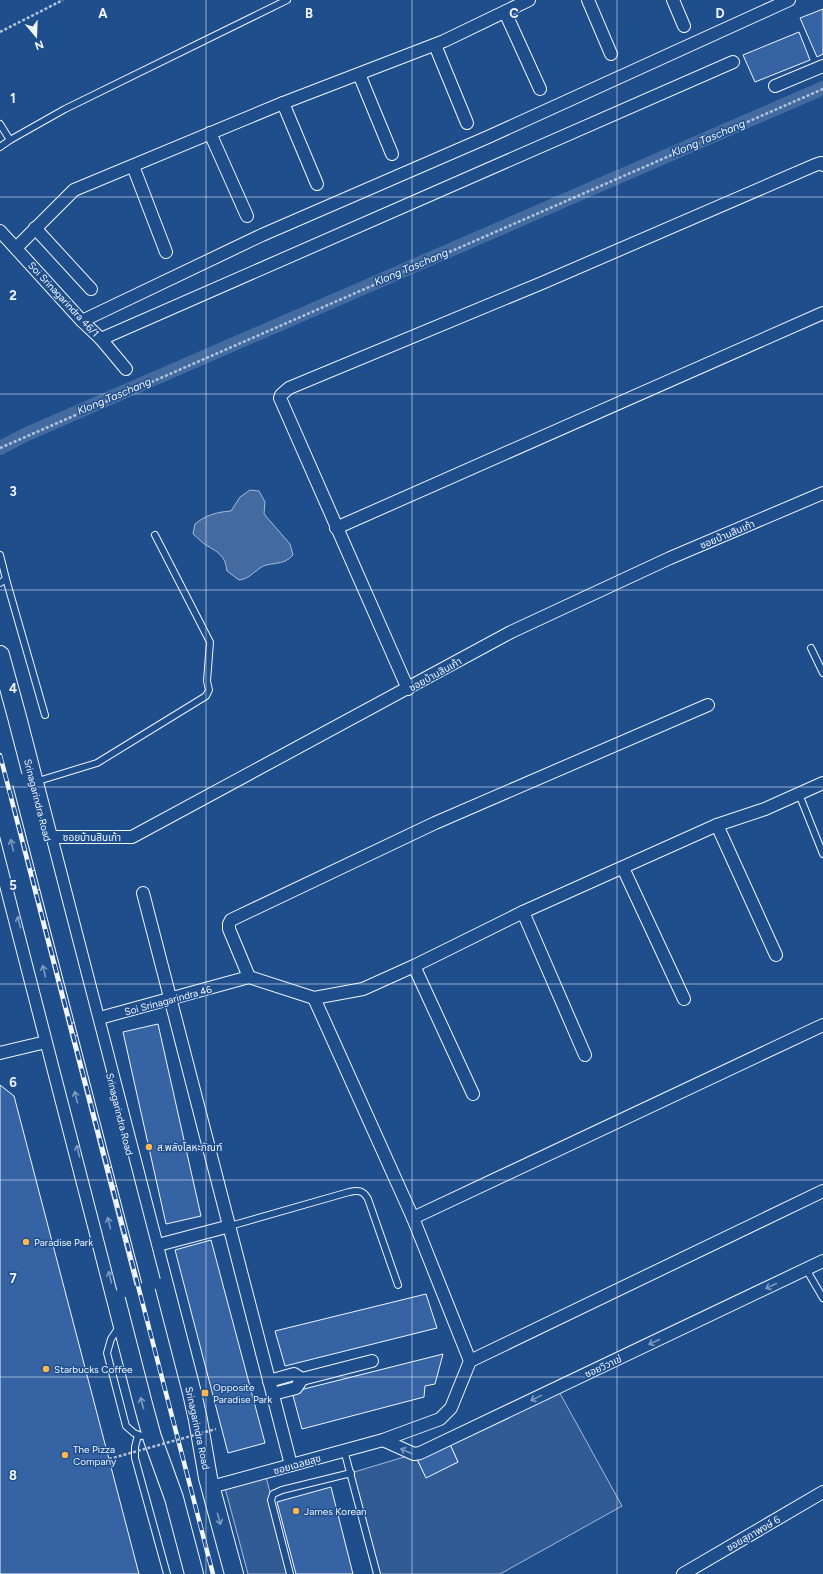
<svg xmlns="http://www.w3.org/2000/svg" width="823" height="1574" font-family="Figtree,'Noto Sans Thai',sans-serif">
<rect width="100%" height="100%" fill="#1f4e8c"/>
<g fill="#305b95" stroke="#a8bbd7">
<path d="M557,1388L622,1506L500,1574H377L351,1473L414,1454L426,1477L458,1462L449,1442Z"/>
<path d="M265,1473L291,1574H248L224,1484Z"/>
</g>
<path fill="#446ba0" stroke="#a8bbd7" d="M250,490L259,491L265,502L264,514L290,544L293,555C283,567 269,561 260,568C253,573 248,579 239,580L227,571C225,555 219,553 206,545C201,542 197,537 193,534L195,524C206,515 217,512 231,511L240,497Z"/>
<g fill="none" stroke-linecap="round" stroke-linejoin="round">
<path stroke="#446ba0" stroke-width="14" d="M0,448L27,434L823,88"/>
</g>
<g fill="#3563a3" stroke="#f2f6ff">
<path d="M823,9V54L817,57L800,18Z"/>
<path d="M799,32L810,60L755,82L743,55Z"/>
<path d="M158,1024L201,1216L166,1224L123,1032Z"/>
<path d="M0,1085L14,1096L139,1574H0Z"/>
<path d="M211,1240L265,1443L228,1453L175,1250Z"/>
<path d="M426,1294L437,1328L285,1366L275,1331Z"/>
<path d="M443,1354L435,1384L425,1386L424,1397L302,1429L292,1392Z"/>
<path d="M449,1442L458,1462L426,1478L416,1457Z"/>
<path d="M331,1487L353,1574H296L277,1502Z"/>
</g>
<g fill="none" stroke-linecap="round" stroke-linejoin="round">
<defs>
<g id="service">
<path d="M0,124L10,140"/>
<path d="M0,147L10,140L65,109L287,0"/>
<path d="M0,555L6,579L0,583"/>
<path d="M6,579L45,715"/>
<path d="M811,648L823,673"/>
<path d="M35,782L97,763L206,696L209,690L207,681L210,642L155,535"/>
<path d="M799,794L823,854"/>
<path d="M230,1226L349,1192C358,1190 363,1190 368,1199L398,1285"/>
<path d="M806,1269L823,1298"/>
<path d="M119,1327L111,1339L107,1353L126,1426L134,1433L141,1436"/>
<path d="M138,1435L135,1447V1458L167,1574"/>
<path d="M344,1450L377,1574"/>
<path d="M290,1574L271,1500L273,1494L282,1490L351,1473"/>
</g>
<g id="minor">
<path d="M588,0L611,54"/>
<path d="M673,0L684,26"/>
<path d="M505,12L540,89"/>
<path d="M435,45L467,123"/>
<path d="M359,74L392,154"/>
<path d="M775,86L823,66"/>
<path d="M283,103L317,184"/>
<path d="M210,133L247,216"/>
<path d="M133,166L166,252"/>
<path d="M35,228L91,289"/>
<path d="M0,231L82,321L101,339L126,369"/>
<path d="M16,248L74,190L283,103L444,41L529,0"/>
<path d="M82,321L262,235L488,137L789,0"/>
<path d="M101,339L733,62"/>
<path d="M336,528L823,313"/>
<path d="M408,689L280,398L281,395L289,388L542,283L815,165L821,163L823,165"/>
<path d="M717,825L776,955"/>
<path d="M48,837H132L511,632L670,558L823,493"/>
<path d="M623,868L684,999"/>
<path d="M143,893L291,1465"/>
<path d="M523,912L585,1055"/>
<path d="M414,966L473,1094"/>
<path d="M249,977L229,929V924L231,920L435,823L708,705"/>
<path d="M0,1053L50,1041L96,1019L249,977L314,998L363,989L414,966L523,912L717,825L765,809L823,783"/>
<path d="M413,1218L823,1025"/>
<path d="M154,1246L230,1226"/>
<path d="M470,1361L823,1191"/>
<path d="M269,1381L294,1374L302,1379"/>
<path d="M273,1394L296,1388L302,1379L372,1361"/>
<path d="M383,1440L414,1454L420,1453L823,1261"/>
<path d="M211,1487L383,1440L440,1419L451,1408L470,1361L413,1218L314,998"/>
<path d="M683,1574L823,1492"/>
</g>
<g id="primary">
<path d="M0,655L17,717L192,1393L198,1420L208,1478L234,1574"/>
<path d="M0,850L143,1404L152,1437L174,1498L194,1574"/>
<path d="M11,870L24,881C40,884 46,873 49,859"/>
<path d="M96,1198C98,1186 108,1170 123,1179C127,1182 131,1187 134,1191"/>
</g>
</defs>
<use href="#service" stroke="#f2f6ff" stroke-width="8"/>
<use href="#minor" stroke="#f2f6ff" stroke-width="14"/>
<use href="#primary" stroke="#f2f6ff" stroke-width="20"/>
<g stroke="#b3c4dc" stroke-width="2.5" stroke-dasharray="3 2" stroke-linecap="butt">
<path d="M0,32L63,0"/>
<path d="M0,448L823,89"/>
</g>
<use href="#service" stroke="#1f4e8c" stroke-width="6"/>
<use href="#minor" stroke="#1f4e8c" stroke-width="12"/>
<use href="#primary" stroke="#1f4e8c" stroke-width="18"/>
<defs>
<path id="rail" d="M0,755L213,1574"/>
</defs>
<use href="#rail" stroke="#f2f6ff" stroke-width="4.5"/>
<use href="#rail" stroke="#1f4e8c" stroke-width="3" stroke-dasharray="9" stroke-linecap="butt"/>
<defs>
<g id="primary-bridge">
<path d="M22,783L151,1281"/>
<path d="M0,800L126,1288"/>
</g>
</defs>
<use href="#primary-bridge" stroke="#f2f6ff" stroke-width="20" stroke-linecap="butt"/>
<path stroke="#b3c4dc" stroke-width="2.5" stroke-dasharray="3 2" stroke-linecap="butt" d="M109,1459L216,1429"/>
<use href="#primary-bridge" stroke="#1f4e8c" stroke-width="18"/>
</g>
<defs><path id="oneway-shaft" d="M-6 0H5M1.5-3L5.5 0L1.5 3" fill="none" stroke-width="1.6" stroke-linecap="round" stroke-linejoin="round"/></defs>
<g stroke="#7e9ac0">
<use href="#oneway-shaft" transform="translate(12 845) rotate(-104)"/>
<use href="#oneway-shaft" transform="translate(19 922) rotate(-105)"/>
<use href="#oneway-shaft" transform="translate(44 971) rotate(-104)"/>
<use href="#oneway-shaft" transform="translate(76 1097) rotate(-104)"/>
<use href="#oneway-shaft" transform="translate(78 1151) rotate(-104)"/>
<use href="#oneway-shaft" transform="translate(109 1223) rotate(-104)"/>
<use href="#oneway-shaft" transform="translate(110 1277) rotate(-104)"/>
<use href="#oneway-shaft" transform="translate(771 1286) rotate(155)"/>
<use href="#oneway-shaft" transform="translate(654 1342) rotate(155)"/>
<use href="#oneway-shaft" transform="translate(536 1398) rotate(154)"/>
<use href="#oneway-shaft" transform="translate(142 1403) rotate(-105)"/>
<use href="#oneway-shaft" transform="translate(406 1451) rotate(-156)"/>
<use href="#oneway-shaft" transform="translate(219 1519) rotate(75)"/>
</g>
<path fill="none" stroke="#f2f6ff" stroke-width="1" stroke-opacity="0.55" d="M206,0V1574M412,0V1574M617,0V1574M0,197H823M0,394H823M0,590H823M0,787H823M0,984H823M0,1180H823M0,1377H823"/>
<g fill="#ffb74d" stroke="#1f4e8c" stroke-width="1.5">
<circle cx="149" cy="1147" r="4"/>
<circle cx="26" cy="1242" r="4"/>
<circle cx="46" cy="1369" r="4"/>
<rect x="201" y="1389" width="8" height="8" rx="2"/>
<circle cx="65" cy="1455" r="4"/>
<circle cx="296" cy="1511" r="4"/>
</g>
<g text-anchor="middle" stroke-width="3" stroke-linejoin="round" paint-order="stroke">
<g font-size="10" fill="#f2f6ff" stroke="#1f4e8c">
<text transform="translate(64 299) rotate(47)" y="4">Soi Srinagarindra 46/1</text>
<text transform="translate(727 534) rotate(-23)" y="4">ซอยบ้านสินเก้า</text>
<text transform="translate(435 674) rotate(-29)" y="4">ซอยบ้านสินเก้า</text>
<text transform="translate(38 800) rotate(76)" y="4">Srinagarindra Road</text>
<text x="92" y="841">ซอยบ้านสินเก้า</text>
<text transform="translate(168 1000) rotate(-15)" y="4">Soi Srinagarindra 46</text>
<text transform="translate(120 1114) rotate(76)" y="4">Srinagarindra Road</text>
<text transform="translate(603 1366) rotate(-25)" y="4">ซอยวิวาเช่</text>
<text transform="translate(198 1428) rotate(78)" y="4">Srinagarindra Road</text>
<text transform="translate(297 1464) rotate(-16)" y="4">ซอยเฉลยสุข</text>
<text transform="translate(753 1533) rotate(-30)" y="4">ซอยสุภาพงษ์ 6</text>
</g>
<g font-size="10" fill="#f2f6ff" stroke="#1f4e8c" text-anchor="start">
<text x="157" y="1151">ส.พลังโลหะภัณฑ์</text>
<text x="34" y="1246">Paradise Park</text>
<text x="54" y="1373">Starbucks Coffee</text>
<text x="213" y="1391">Opposite<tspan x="213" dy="12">Paradise Park</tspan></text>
<text x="73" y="1453">The Pizza<tspan x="73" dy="12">Company</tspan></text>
<text x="304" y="1515">James Korean</text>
</g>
<g font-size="11" font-style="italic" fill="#f2f6ff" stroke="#1f4e8c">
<text transform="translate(708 138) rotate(-23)" y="4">Klong Taschang</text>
<text transform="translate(411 267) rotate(-23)" y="4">Klong Taschang</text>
<text transform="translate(114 396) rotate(-23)" y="4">Klong Taschang</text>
</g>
</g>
<g font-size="13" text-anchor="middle" font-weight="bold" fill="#f2f6ff" stroke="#1f4e8c" stroke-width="3" stroke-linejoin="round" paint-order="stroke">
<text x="103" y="18">A</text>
<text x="309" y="18">B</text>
<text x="514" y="18">C</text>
<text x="720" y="18">D</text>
<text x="13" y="103">1</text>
<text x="13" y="300">2</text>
<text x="13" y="496">3</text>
<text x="13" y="693">4</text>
<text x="13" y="890">5</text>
<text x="13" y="1087">6</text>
<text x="13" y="1283">7</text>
<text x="13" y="1480">8</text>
</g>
<g transform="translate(36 36) rotate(161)" stroke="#1f4e8c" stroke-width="3" paint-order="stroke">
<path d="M0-3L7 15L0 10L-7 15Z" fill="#f2f6ff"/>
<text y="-6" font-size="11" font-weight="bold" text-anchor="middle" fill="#f2f6ff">N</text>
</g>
</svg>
